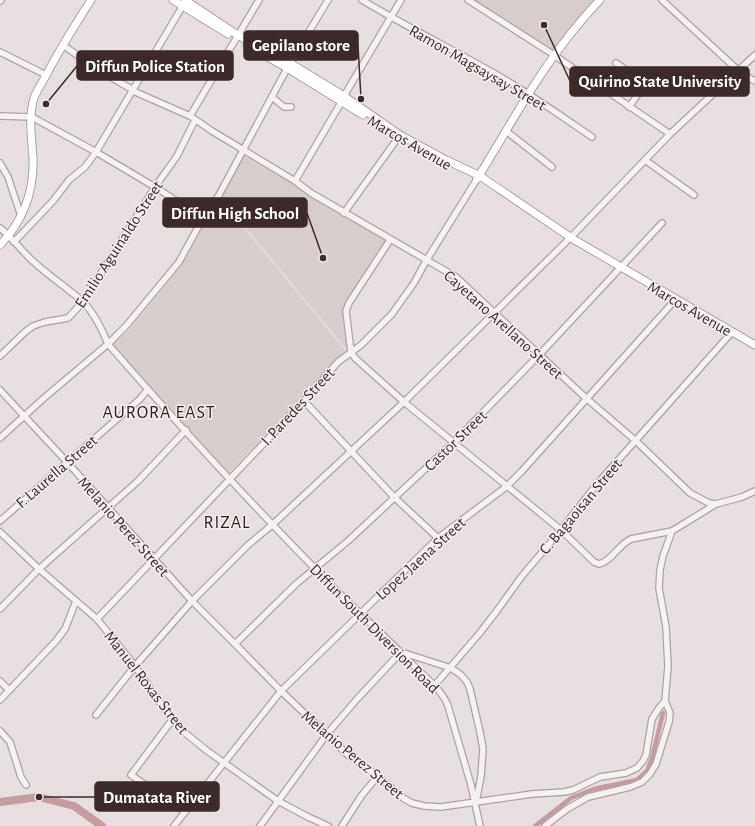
<svg xmlns="http://www.w3.org/2000/svg" width="755" height="826" font-family="'Alegreya Sans',sans-serif">
<rect width="100%" height="100%" fill="#e7dfdf"/>
<g fill="#d8cdcd">
<path d="M474,0H595L555,50L553,51Z"/>
<path d="M242,155L296,186L386,241L366,275L345,305L344,322L347,350L220,197Z"/>
<path d="M219,198L346,351L228,474L111,346L129,330L182,265Z"/>
</g>
<g fill="none" stroke-linecap="round" stroke-linejoin="round">
<path stroke="#c39da0" stroke-width="4.5" d="M535,826L571,798L594,789L637,780L647,771L652,758L663,713"/>
<path stroke="#c39da0" stroke-width="8" d="M0,802L39,797L74,806L102,826"/>
<defs>
<g id="minor">
<path d="M362,0C400,23 440,43 479,65C519,86 555,112 592,137"/>
<path d="M468,0L554,55L670,134"/>
<path d="M662,0L742,74L755,81"/>
<path d="M0,1L1,0"/>
<path d="M63,45L95,68L133,90"/>
<path d="M0,52L46,75"/>
<path d="M616,63L635,76L642,83L641,90L629,107"/>
<path d="M133,91L190,116L212,131L295,181L311,193L456,277L587,399L636,441L690,493L709,503L716,504L742,497L755,491"/>
<path d="M272,97L284,107H291"/>
<path d="M0,116L32,117L96,152L155,187L203,218"/>
<path d="M190,116L259,0"/>
<path d="M506,131L552,167"/>
<path d="M645,160L694,195"/>
<path d="M0,163L8,177L21,216"/>
<path d="M295,181L342,101L344,96L401,0"/>
<path d="M344,213L400,135"/>
<path d="M0,228C13,238 22,252 35,263C50,277 68,288 83,302C95,314 102,329 108,344C181,428 257,510 335,589C361,615 389,640 415,667C427,679 442,690 448,706L471,785L480,826"/>
<path d="M390,240L349,303L346,311L351,352L355,358L404,402L561,530L594,562L599,564C612,561 618,545 631,539L672,531L716,504"/>
<path d="M14,242L53,201L69,180L85,167L96,152L185,2"/>
<path d="M0,356L25,332L33,326L45,322L68,318L83,302L155,187L177,156L195,120"/>
<path d="M0,390L67,462L192,601L235,644L281,691L348,755L378,776L403,798L412,803L424,806L441,807L532,794L564,792L573,790L600,777L626,773L637,768L643,761L646,755L652,719L659,708L665,701L668,666L666,627L659,588L660,570L663,556L672,531"/>
<path d="M304,401L394,497L438,538"/>
<path d="M0,438L44,398L108,344L126,326L179,262L203,218L219,195L290,63L328,0"/>
<path d="M0,521L140,399L148,389"/>
<path d="M0,532L39,569L97,619L135,666L172,720L184,732L206,750L278,801L308,817L328,826"/>
<path d="M0,609L39,569L138,481L186,430"/>
<path d="M97,619L304,401L338,362L361,345L392,314L414,283L426,261L477,179"/>
<path d="M235,644L296,584L348,541L454,442L540,354L662,223"/>
<path d="M0,681L9,690"/>
<path d="M434,686L479,634L496,612L522,576L561,530L597,484L732,332"/>
<path d="M0,700L56,641L65,629L76,601"/>
<path d="M96,715L135,666L192,601L248,545L272,525L404,402L571,237L670,134L755,55"/>
<path d="M172,720L131,775L185,812"/>
<path d="M0,731L10,742L21,777L26,785"/>
<path d="M174,826L281,691L438,538L506,487L522,471L676,299"/>
<path d="M260,826L327,734L358,698L401,652L451,668L461,675L467,682L470,689L480,732L483,749L481,776L476,802"/>
<path d="M342,826L362,795L378,776"/>
<path d="M545,826L567,809L588,797L630,787L642,782L650,774L656,764L669,722L670,713L665,701"/>
</g>
<g id="major">
<path d="M173,0L228,34"/>
<path d="M185,0L239,36L290,63L344,96L400,135L446,160L480,176L573,239L755,345"/>
<path d="M247,45L287,68L363,115"/>
<path d="M477,179C508,129 535,78 572,32C581,21 590,10 600,0"/>
<path d="M0,245C23,221 34,192 33,159C32,139 28,117 34,98C37,90 43,81 47,74C60,48 76,24 91,0"/>
</g>
</defs>
<use href="#minor" stroke="#ada1a1" stroke-width="8"/>
<use href="#major" stroke="#b1a0a0" stroke-width="9"/>
<use href="#minor" stroke="#f5f1f1" stroke-width="5.5"/>
<use href="#major" stroke="#fff" stroke-width="7"/>
</g>
<g text-anchor="middle" stroke-width="3" stroke-linejoin="round" paint-order="stroke">
<g font-size="16" fill="#3c2a2a" stroke="#f4eeee">
<text transform="translate(478 67) rotate(30)" y="6">Ramon Magsaysay Street</text>
<text transform="translate(410 142) rotate(30)" y="6">Marcos Avenue</text>
<text transform="translate(118 244) rotate(-57)" y="6">Emilio Aguinaldo Street</text>
<text transform="translate(690 308) rotate(30)" y="6">Marcos Avenue</text>
<text transform="translate(504 324) rotate(42)" y="6">Cayetano Arellano Street</text>
<text transform="translate(297 406) rotate(-47)" y="6">I. Paredes Street</text>
<text transform="translate(455 440) rotate(-44)" y="6">Castor Street</text>
<text transform="translate(56 471) rotate(-41)" y="6">F. Laurella Street</text>
<text transform="translate(580 506) rotate(-50)" y="6">C. Bagaoisan Street</text>
<text transform="translate(124 526) rotate(48)" y="6">Melanio Perez Street</text>
<text transform="translate(420 558) rotate(-42)" y="6">Lopez Jaena Street</text>
<text transform="translate(375 628) rotate(45)" y="6">Diffun South Diversion Road</text>
<text transform="translate(147 682) rotate(52)" y="6">Manuel Roxas Street</text>
<text transform="translate(353 754) rotate(40)" y="6">Melanio Perez Street</text>
</g>
<g font-size="18" letter-spacing="1" fill="#2d1d1c" stroke="#f4eeee">
<text x="159" y="418">AURORA EAST</text>
<text x="227" y="528">RIZAL</text>
</g>
</g>
<path fill="none" stroke="#3c2a2a" stroke-width="1.5" d="M361 99L358 45M46 104L77 66M544 25L570 81M323 258L307 213M39 797L95 797"/>
<g fill="#3c2a2a" stroke="#f4eeee" stroke-width="1.5">
<circle cx="361" cy="99" r="4"/>
<circle cx="46" cy="104" r="4"/>
<circle cx="544" cy="25" r="4"/>
<circle cx="323" cy="258" r="4"/>
<circle cx="39" cy="797" r="4"/>
</g>
<g fill="#3c2a2a" stroke="#3c2a2a" stroke-width="1.5">
<rect x="244" y="31" width="114" height="29" rx="4"/>
<rect x="77" y="51" width="156" height="29" rx="4"/>
<rect x="570" y="67" width="179" height="29" rx="4"/>
<rect x="163" y="198" width="144" height="29" rx="4"/>
<rect x="95" y="782" width="124" height="29" rx="4"/>
</g>
<g font-size="17" text-anchor="middle" font-weight="bold" fill="#fff">
<text x="301" y="51">Gepilano store</text>
<text x="155" y="72">Diffun Police Station</text>
<text x="660" y="87">Quirino State University</text>
<text x="235" y="219">Diffun High School</text>
<text x="157" y="803">Dumatata River</text>
</g>
</svg>
